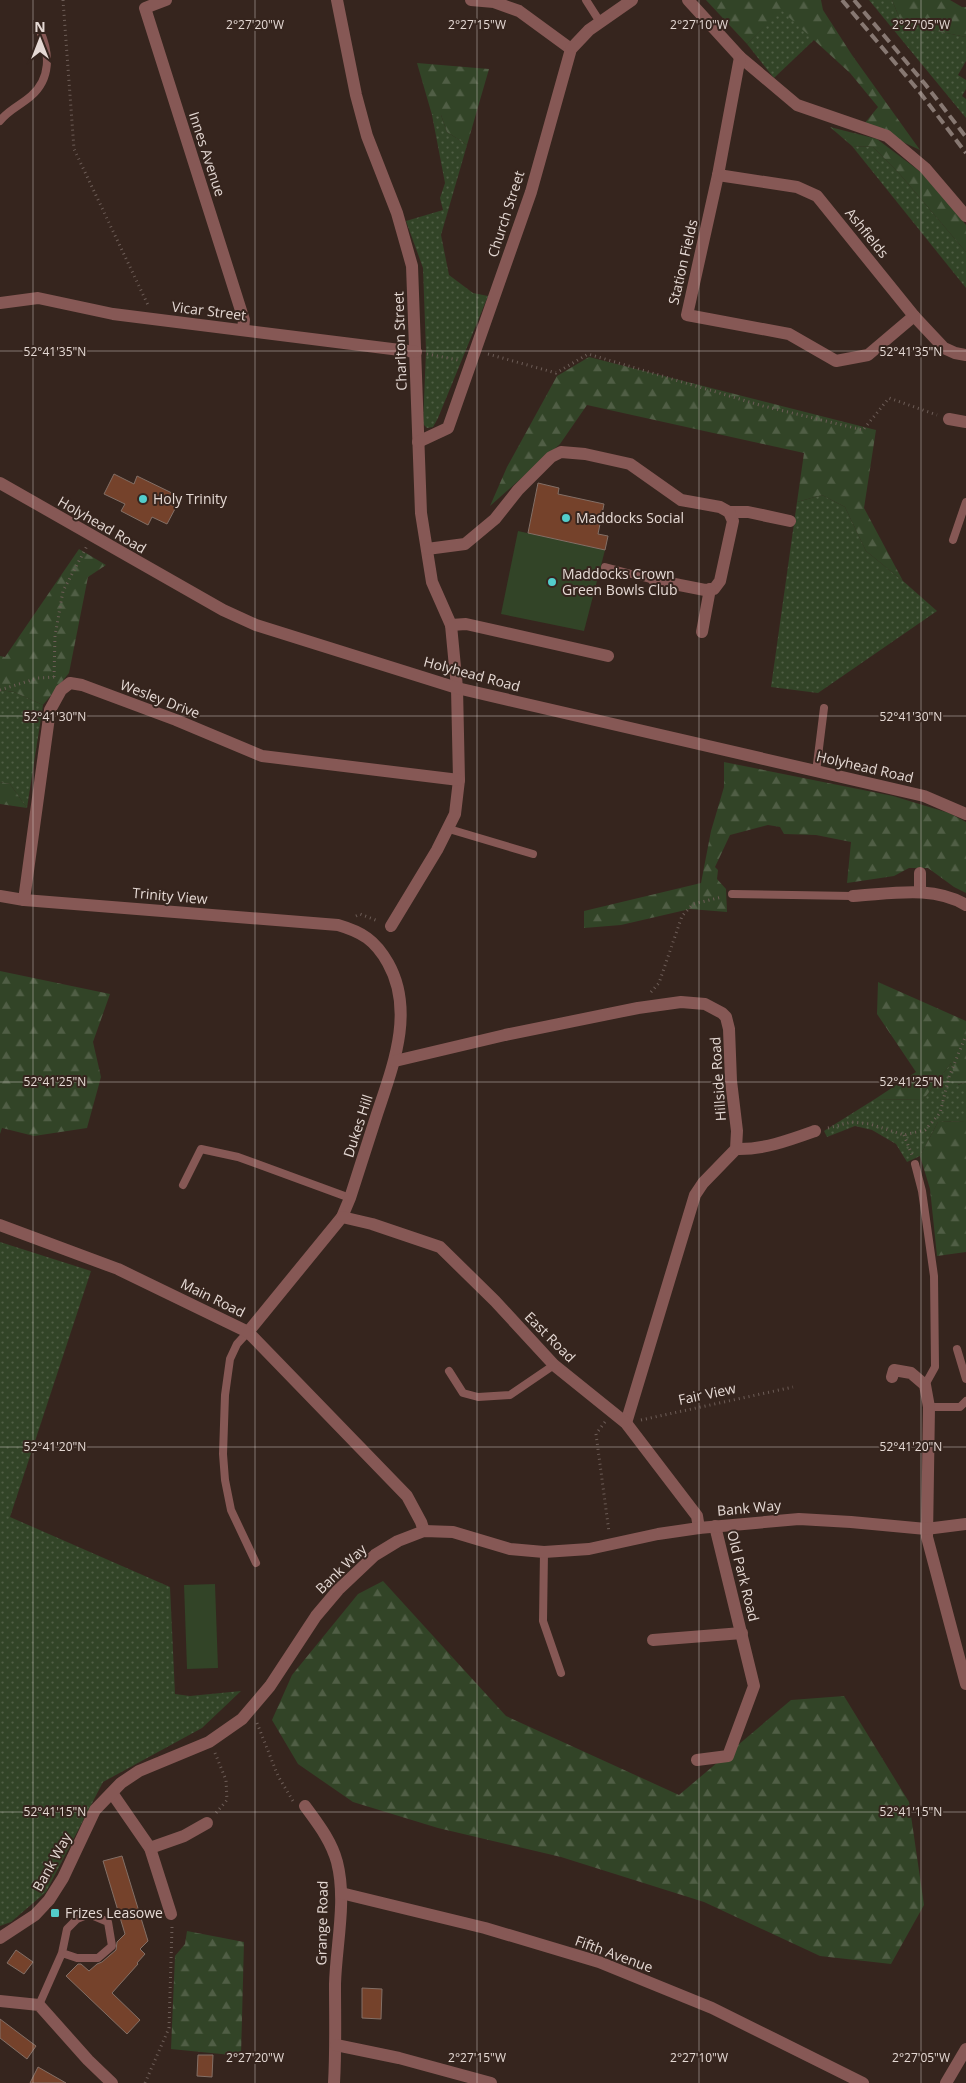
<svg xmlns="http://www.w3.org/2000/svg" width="966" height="2083" font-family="'Open Sans',sans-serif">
<defs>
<pattern id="green-dots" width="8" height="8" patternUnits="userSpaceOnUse" patternTransform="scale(1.25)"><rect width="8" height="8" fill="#324427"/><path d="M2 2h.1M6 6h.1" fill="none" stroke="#505e45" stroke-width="1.8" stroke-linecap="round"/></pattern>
<pattern id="forest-firs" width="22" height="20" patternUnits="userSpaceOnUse" patternTransform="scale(1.25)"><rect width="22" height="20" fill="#324427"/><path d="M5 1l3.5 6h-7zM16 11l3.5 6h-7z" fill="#505e45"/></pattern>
</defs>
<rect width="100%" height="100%" fill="#36251e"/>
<g fill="url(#green-dots)">
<path d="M869,0H892L902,24L966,37V61L958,75L966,80V89L962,96L966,99V118Z"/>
<path d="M781,9L815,39L774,78L747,44Z"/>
<path d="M432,115H441L447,132L467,145L441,235L449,275L473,293L488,296L438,418L433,427L427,428L423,424L426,351L423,268L406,221L443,210L440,198L445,183Z"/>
<path d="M852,146L873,147L898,172L966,252V288Z"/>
<path d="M822,495L845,507L866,551L903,581L937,611L818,693L771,687L797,502Z"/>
<path d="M0,690L14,692L43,705L27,808L10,784L0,782Z"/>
<path d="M951,1063L958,1085L966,1082V1121L938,1122L920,1156L907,1162L896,1144L872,1130L855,1126L827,1137L824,1131L875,1099L923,1100Z"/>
<path d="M0,1242L91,1271L10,1517L170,1587L175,1694L190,1696L241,1691L202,1728L103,1782L46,1892L11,1922L0,1926Z"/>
</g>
<g fill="url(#forest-firs)">
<path d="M706,0H821L823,10L852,55L920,150L864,124L878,107L850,73L781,10L747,44Z"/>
<path d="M892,0H950L962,7H966V37L902,24Z"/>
<path d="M417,63L489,69L467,145L447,132L441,115H432Z"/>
<path d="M830,127L877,139L922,173L966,225V252L898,172L873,147L852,146Z"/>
<path d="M589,357L876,430L864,508L903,581L866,551L845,507L822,495L797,502L804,453L587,405L560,444L490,506L507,467L557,376Z"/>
<path d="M79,549L106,565L88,577L69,673L43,705L14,692L0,690V656L5,657Z"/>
<path d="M724,762L893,796L949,813L966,822V893L954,887L928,868H909L894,876L847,883L851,842L816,835L784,834L780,827L768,825L730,835L715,867L718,870L717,879L726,889L727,912L690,909L621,925L584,928V911L701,883L711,831L724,787Z"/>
<path d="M0,782L10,784L27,808L0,804Z"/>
<path d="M0,971L110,994L93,1042L101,1077L87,1128L34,1136L2,1128L0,1134Z"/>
<path d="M878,982L966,1021V1082L957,1085L951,1063L923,1100L875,1099L916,1072L877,1014Z"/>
<path d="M966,1121V1252L937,1256L930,1189L920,1156L938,1122Z"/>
<path d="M383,1581L506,1716L679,1795L791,1700L844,1696L909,1802L924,1905L891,1964L820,1956L704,1902L561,1857L438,1828L353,1802L298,1764L272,1720L292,1675L358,1594Z"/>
<path d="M187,1931L244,1942L241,2056L171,2049L175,1956L185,1944Z"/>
</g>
<g fill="#324427">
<path d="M518,531L605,550L584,631L501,614Z"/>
<path d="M215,1584L218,1668L187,1669L184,1585Z"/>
</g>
<g fill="#75422b" stroke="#836f66">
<path d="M114,474L134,484L137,476L174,494L169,504L176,507L167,524L152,517L148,525L121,511L125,504L104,494Z"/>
<path d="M538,483L559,488L558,494L604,504L598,534L608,536L605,550L528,533Z"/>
<path d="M122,1856L148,1941L140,1949L145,1954L137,1963L138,1964L112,1993L140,2020L127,2034L66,1976L78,1964H81L89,1971L97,1964L102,1962L116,1950L117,1942L125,1934L103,1861Z"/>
<path d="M16,1950L33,1962L24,1974L7,1963Z"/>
<path d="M362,1988L382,1989L381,2019L362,2018Z"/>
<path d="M0,2019L36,2046L27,2059L0,2038Z"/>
<path d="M198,2055H213L212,2077L197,2076Z"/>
<path d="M38,2067L66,2083H30Z"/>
</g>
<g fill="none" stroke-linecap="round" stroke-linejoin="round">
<g stroke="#6d5d57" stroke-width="3" stroke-dasharray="1 4" stroke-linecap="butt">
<path d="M63,0L74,149L148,305"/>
<path d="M427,354L458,360"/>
<path d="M488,354L556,373L588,354L763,406L863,430L889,398L937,415"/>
<path d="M54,677L55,636L63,591L87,546"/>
<path d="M0,690L38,678L55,677"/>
<path d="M356,916L360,914L378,921"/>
<path d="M651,992L659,983L682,916L693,904L722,897"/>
<path d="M828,1128L852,1122L870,1124L904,1135L925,1130L940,1113L949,1077L966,1035"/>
<path d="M904,1135L912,1155"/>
<path d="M641,1420L793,1387"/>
<path d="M605,1422L596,1434L609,1532"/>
<path d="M257,1723L278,1776L293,1801"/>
<path d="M215,1753L226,1780L227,1800L216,1813"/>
<path d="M145,2083L169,2028L172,1927"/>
</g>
<g stroke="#865855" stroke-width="8">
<path d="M586,0L600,22"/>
<path d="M0,121C8,110 21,105 31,96C51,79 50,53 40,31"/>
<path d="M953,540L966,502"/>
<path d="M605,567L654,580"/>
<path d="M816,772L824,708"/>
<path d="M449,829L533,854"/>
<path d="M732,894L853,896"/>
<path d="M915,1164L922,1191L934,1276L935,1367L925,1385"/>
<path d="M183,1185L201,1149L238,1157L350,1198"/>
<path d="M248,1332L237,1344L230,1359L225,1395L223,1454L225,1480L231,1510L256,1563"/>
<path d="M957,1349L966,1379"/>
<path d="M449,1371L463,1393L478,1397L510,1395L554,1365"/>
<path d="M929,1407H960L966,1401"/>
<path d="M544,1552L543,1621L561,1673"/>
<path d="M39,2005L62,1953L67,1929L77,1919L89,1914L108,1922L112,1946L98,1958H77L62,1953"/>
</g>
<g stroke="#865855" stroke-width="12">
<path d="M166,0L145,8L244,320L243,330"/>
<path d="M337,0L356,95L367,136L397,213L412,266L421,513L432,582L451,625L457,688L459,780L455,814L437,850L391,926"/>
<path d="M471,0L494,2L519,11L571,49"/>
<path d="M688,0L740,57L797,105L887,136L925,168L966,216"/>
<path d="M740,57L718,175L687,315L789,334L836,361L868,355L914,316"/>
<path d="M718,175L797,187L817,196L914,316L944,348L955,353L966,355"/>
<path d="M0,303L38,298L113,314L416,352"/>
<path d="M949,419L966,422"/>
<path d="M418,442L448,428L531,192L571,49L589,30L632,0"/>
<path d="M729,512H748L790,521"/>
<path d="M427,549L465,544L495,519L518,490L551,457L561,452L585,454L630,464L681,500L720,507L729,512L733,521L720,581L714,589L705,590L654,580"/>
<path d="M451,625L466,624L608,656"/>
<path d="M702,632L710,589"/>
<path d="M920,873V892"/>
<path d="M0,896L24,900L338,925C362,932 375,940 388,963C415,1011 393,1066 377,1114C368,1142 359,1170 350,1198L342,1217L248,1332"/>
<path d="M853,896C891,894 932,885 966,905"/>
<path d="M24,900L50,710L61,690L70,683L82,685L176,720L262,756L459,780"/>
<path d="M395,1061L505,1035L638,1008L681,1002L705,1004L722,1013L726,1017L729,1029L731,1081L737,1131L736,1149L703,1183L695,1195L626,1423"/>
<path d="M736,1149C763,1150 790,1140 815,1131"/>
<path d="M342,1217L372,1224L440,1247L495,1301L554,1365L626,1423L697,1516L699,1528"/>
<path d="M0,1225L118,1269L248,1332L407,1496L421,1522L424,1531"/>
<path d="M892,1377L894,1370L911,1373L925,1385L929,1407L927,1537L966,1684"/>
<path d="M653,1640L742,1633"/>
<path d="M697,1760L728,1756L754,1686L715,1526"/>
<path d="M112,1793L150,1848L171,1914"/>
<path d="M305,1806C318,1824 331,1840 337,1862C347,1901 336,1945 335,1984C335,2017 336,2050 334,2083"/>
<path d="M150,1848L184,1836L207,1823"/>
<path d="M341,1893L485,1928L599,1962L712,2008L863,2083"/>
<path d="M0,2001L39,2005L88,2060L112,2083"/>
<path d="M336,2045L399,2058L491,2083"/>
<path d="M946,2083L966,2049"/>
</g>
<g stroke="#865855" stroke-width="12">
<path d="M0,483L223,610L256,625L457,688L924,796L966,814"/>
<path d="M0,1938L35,1915L49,1900L63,1878L95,1810L121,1783L139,1771L209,1742L242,1719L270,1686L316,1616L338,1590L375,1555L398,1541L424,1531L453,1532L510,1549L544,1552L589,1549L658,1534L699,1528L799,1519L851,1522L926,1529L966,1524"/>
</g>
<g stroke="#877872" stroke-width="4" stroke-dasharray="10 5" stroke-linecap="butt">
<path d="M842,0L918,90L966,153"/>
<path d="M854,0L925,84L966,137"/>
</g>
</g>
<path fill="none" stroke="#e5d9d4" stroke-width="1" stroke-opacity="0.45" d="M33,0V2083M255,0V2083M477,0V2083M699,0V2083M921,0V2083M0,351H966M0,716H966M0,1082H966M0,1447H966M0,1812H966"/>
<g fill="#53cdcb" stroke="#36251e" stroke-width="2">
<circle cx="143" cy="499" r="5"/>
<circle cx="566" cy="518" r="5"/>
<circle cx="552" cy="582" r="5"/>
<rect x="50" y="1908" width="10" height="10" rx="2.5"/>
</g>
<g text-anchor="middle" stroke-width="4" stroke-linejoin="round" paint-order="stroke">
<g font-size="14" fill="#e5d9d4" stroke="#36251e">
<text transform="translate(207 154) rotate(72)" y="5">Innes Avenue</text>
<text transform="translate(506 214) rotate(-72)" y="5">Church Street</text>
<text transform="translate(867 233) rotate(51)" y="5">Ashfields</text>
<text transform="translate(683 262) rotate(-77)" y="5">Station Fields</text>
<text transform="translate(209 311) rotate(7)" y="5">Vicar Street</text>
<text transform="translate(400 341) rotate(-92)" y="5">Charlton Street</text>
<text transform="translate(102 525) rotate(30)" y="5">Holyhead Road</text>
<text transform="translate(472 674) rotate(15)" y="5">Holyhead Road</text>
<text transform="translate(160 699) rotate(21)" y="5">Wesley Drive</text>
<text transform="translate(865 767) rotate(13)" y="5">Holyhead Road</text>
<text transform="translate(170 896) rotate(5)" y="5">Trinity View</text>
<text transform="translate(718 1079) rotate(-94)" y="5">Hillside Road</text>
<text transform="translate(358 1126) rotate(-72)" y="5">Dukes Hill</text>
<text transform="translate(213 1298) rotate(26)" y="5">Main Road</text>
<text transform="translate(550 1337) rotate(45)" y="5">East Road</text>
<text transform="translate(707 1394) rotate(-12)" y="5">Fair View</text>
<text transform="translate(749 1508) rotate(-5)" y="5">Bank Way</text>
<text transform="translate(341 1569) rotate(-44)" y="5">Bank Way</text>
<text transform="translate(743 1576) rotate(76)" y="5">Old Park Road</text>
<text transform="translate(52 1862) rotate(-61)" y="5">Bank Way</text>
<text transform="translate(322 1923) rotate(-89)" y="5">Grange Road</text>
<text transform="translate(614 1954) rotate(20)" y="5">Fifth Avenue</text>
</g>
<g font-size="14" fill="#e5d9d4" stroke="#36251e" text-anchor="start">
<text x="153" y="504">Holy Trinity</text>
<text x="576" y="523">Maddocks Social</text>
<text x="562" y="579">Maddocks Crown<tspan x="562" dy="16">Green Bowls Club</tspan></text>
<text x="65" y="1918">Frizes Leasowe</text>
</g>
</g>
<g font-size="12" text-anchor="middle" fill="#e5d9d4" stroke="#36251e" stroke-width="4" stroke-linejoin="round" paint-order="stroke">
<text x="255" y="29">2°27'20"W</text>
<text x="477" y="29">2°27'15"W</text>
<text x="699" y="29">2°27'10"W</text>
<text x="921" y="29">2°27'05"W</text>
<text x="55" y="356">52°41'35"N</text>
<text x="911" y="356">52°41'35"N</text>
<text x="55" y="721">52°41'30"N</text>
<text x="911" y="721">52°41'30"N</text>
<text x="55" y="1086">52°41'25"N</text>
<text x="911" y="1086">52°41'25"N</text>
<text x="55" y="1451">52°41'20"N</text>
<text x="911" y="1451">52°41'20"N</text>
<text x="55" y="1816">52°41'15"N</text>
<text x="911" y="1816">52°41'15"N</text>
<text x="255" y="2062">2°27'20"W</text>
<text x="477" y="2062">2°27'15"W</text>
<text x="699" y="2062">2°27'10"W</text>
<text x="921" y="2062">2°27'05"W</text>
</g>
<g transform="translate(40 40)" stroke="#36251e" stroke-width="4" paint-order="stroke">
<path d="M0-4L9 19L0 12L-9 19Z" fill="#e5d9d4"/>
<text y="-8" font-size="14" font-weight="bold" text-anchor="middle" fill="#e5d9d4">N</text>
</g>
</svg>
